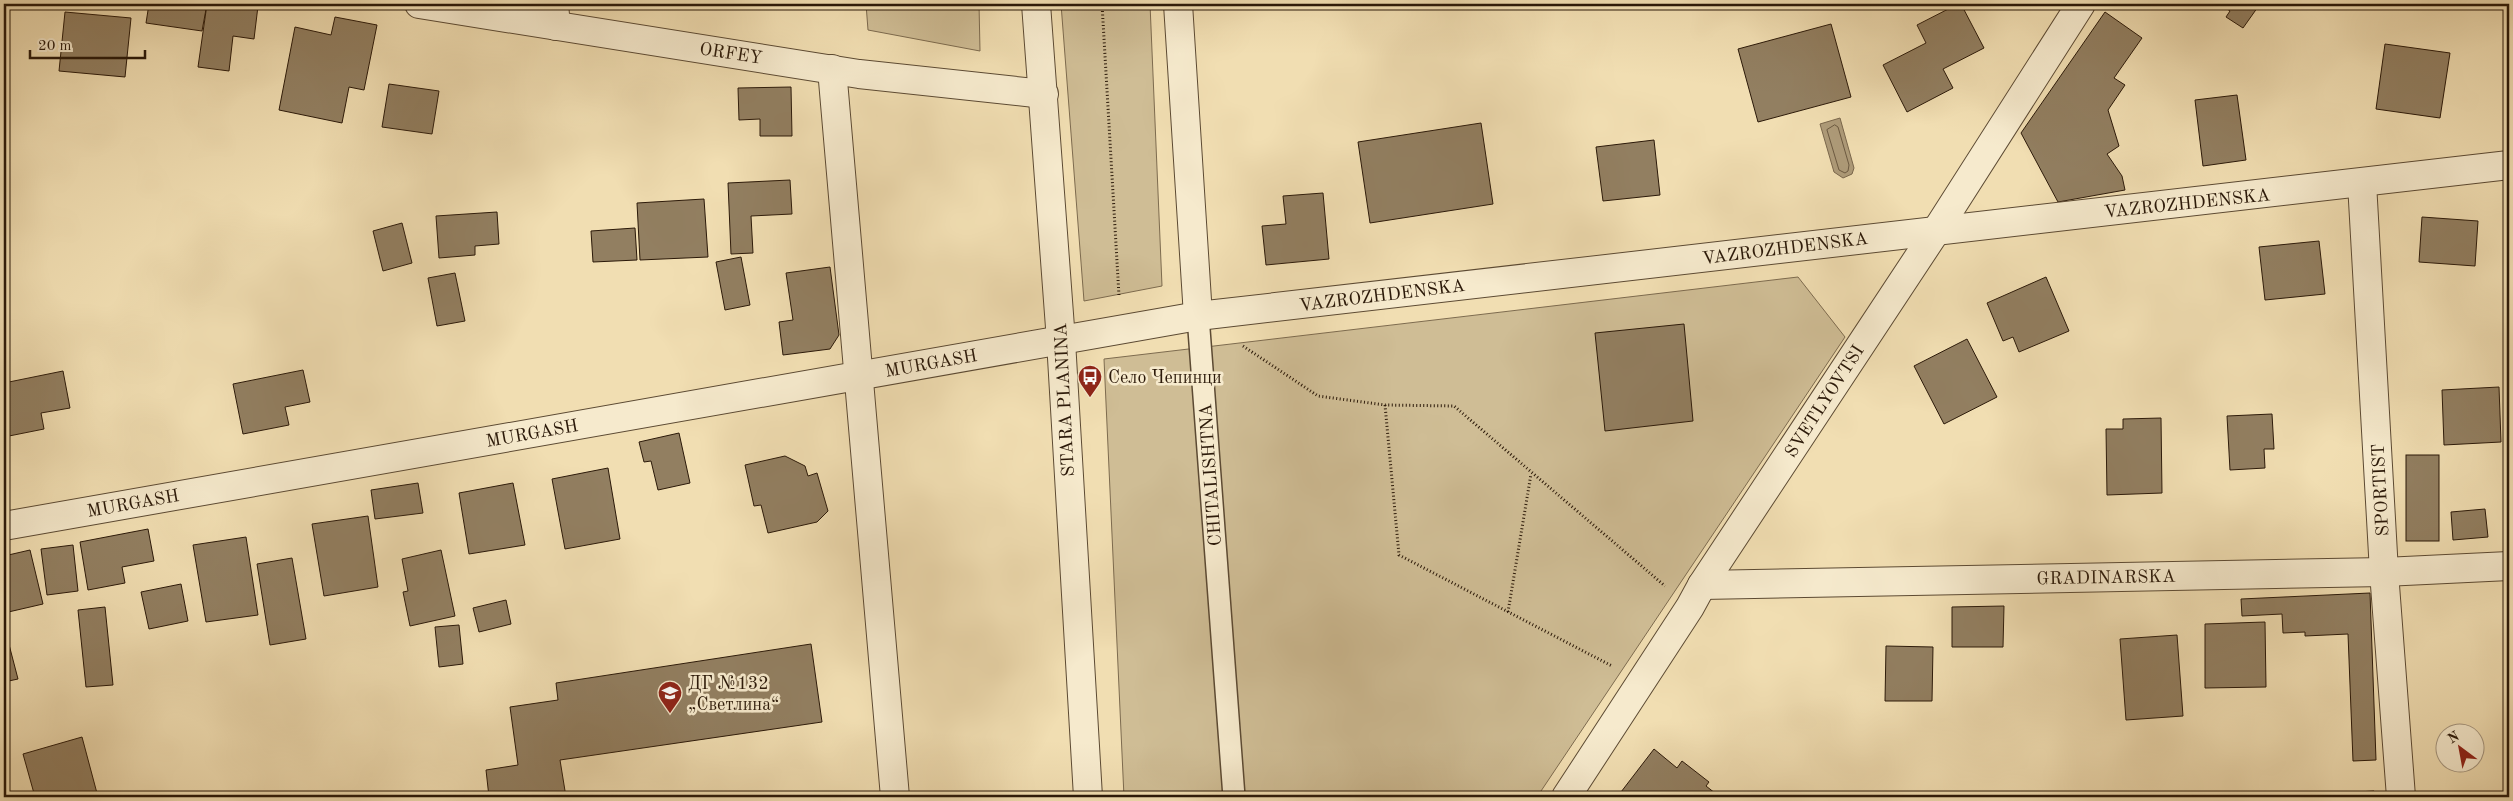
<svg xmlns="http://www.w3.org/2000/svg" width="2513" height="801" font-family="'Old Standard TT',serif">
<rect width="100%" height="100%" fill="#f1deb2"/>
<filter id="stains"><feTurbulence type="fractalNoise" baseFrequency=".004" numOctaves="4"/><feColorMatrix values="0 0 0 0 .2 0 0 0 0 .09 0 0 0 0 .02 0 0 0 .5 -.17"/></filter>
<radialGradient id="worn" r=".72"><stop offset=".6" stop-color="#630" stop-opacity="0"/><stop offset="1" stop-color="#630" stop-opacity=".3"/></radialGradient>
<g fill="#cfbd95" stroke="#7d6b4f">
<path d="M866,4H979L980,51L868,30Z"/>
<path d="M1061,4H1150L1162,286L1084,301Z"/>
<path d="M1798,277L1845,337L1537,797H1124L1104,359Z"/>
</g>
<path fill="#ae9b79" stroke="#7a674c" d="M1840,118L1854,168L1852,174L1843,178L1834,172L1820,124Z"/>
<g fill="none" stroke-linecap="round" stroke-linejoin="round">
<path stroke="#6c5a41" stroke-width="1" d="M1835,125L1838,127L1849,165L1848,171L1845,173L1839,170L1827,130Z"/>
</g>
<g fill="#927f61" stroke="#2b1909">
<path d="M149,4H207L202,31L146,23Z"/>
<path d="M207,4L258,6L254,39L233,36L229,71L198,67Z"/>
<path d="M1958,4H1961L1984,48L1943,69L1953,88L1907,112L1883,65L1926,43L1917,25Z"/>
<path d="M2220,4H2260L2243,28L2226,17L2230,11Z"/>
<path d="M65,12L131,18L125,77L59,71Z"/>
<path d="M2105,12L2142,38L2114,78L2125,85L2108,110L2119,146L2107,154L2122,176L2125,190L2058,202L2021,133Z"/>
<path d="M335,17L377,25L364,90L349,87L342,123L279,110L295,27L331,35Z"/>
<path d="M1831,24L1851,97L1758,122L1738,49Z"/>
<path d="M2385,44L2450,53L2440,118L2376,109Z"/>
<path d="M389,84L439,91L432,134L382,127Z"/>
<path d="M791,87L792,136H760V119L739,120L738,88Z"/>
<path d="M2237,95L2246,160L2203,166L2195,100Z"/>
<path d="M1481,123L1493,204L1370,223L1358,142Z"/>
<path d="M1654,140L1660,195L1603,201L1596,147Z"/>
<path d="M790,180L792,214L751,216L753,253L731,254L728,183Z"/>
<path d="M1323,193L1329,259L1266,265L1262,226L1286,224L1283,196Z"/>
<path d="M704,199L708,257L640,260L637,203Z"/>
<path d="M497,212L499,244L475,246V255L439,258L436,216Z"/>
<path d="M2422,217L2478,221L2475,266L2419,262Z"/>
<path d="M402,223L412,263L383,271L373,231Z"/>
<path d="M635,228L637,260L593,262L591,231Z"/>
<path d="M2319,241L2325,294L2265,300L2259,247Z"/>
<path d="M741,257L750,305L725,310L716,262Z"/>
<path d="M830,267L839,335L830,349L783,355L779,322L793,320L786,273Z"/>
<path d="M455,273L465,321L437,326L428,278Z"/>
<path d="M2046,277L2069,331L2019,352L2013,337L2003,341L1987,303Z"/>
<path d="M1684,324L1693,421L1605,431L1595,333Z"/>
<path d="M1967,339L1997,397L1944,424L1914,366Z"/>
<path d="M303,370L310,402L285,407L289,425L243,434L233,384Z"/>
<path d="M63,371L70,408L41,413L44,429L4,437V383Z"/>
<path d="M2499,387L2501,442L2444,445L2442,390Z"/>
<path d="M2272,414L2274,449H2264L2265,468L2230,470L2227,416Z"/>
<path d="M2161,418L2162,493L2107,495L2106,429H2123V419Z"/>
<path d="M679,433L690,483L658,490L651,461L644,462L639,442Z"/>
<rect x="2406" y="455" width="33" height="86"/>
<path d="M785,456L805,466L808,476L817,473L828,511L817,522L768,533L761,505L754,506L745,465Z"/>
<path d="M608,468L620,539L565,549L552,479Z"/>
<path d="M418,483L423,513L375,519L371,490Z"/>
<path d="M513,483L525,545L469,554L459,493Z"/>
<path d="M2485,509L2488,537L2453,540L2451,512Z"/>
<path d="M368,516L378,587L324,596L312,524Z"/>
<path d="M148,529L154,561L122,567L125,583L88,590L80,542Z"/>
<path d="M246,537L258,615L206,622L193,545Z"/>
<path d="M73,545L78,591L47,595L41,549Z"/>
<path d="M30,550L43,604L4,613V556Z"/>
<path d="M441,550L455,616L410,626L403,592L408,591L402,559Z"/>
<path d="M292,558L306,639L270,645L257,564Z"/>
<path d="M181,584L188,621L149,629L141,592Z"/>
<path d="M2370,593L2376,760L2353,761L2348,634L2305,636V632L2283,633L2282,614L2242,616L2241,599Z"/>
<path d="M506,600L511,624L479,632L473,608Z"/>
<path d="M2004,606L2003,647H1952V607Z"/>
<path d="M105,607L113,685L86,687L78,610Z"/>
<path d="M2265,622L2266,687L2205,688V624Z"/>
<path d="M459,625L463,664L439,667L435,627Z"/>
<path d="M6,633L18,679L4,682V634Z"/>
<path d="M2177,635L2183,716L2126,720L2120,639Z"/>
<path d="M811,644L822,722L560,760L566,797H489L486,770L518,765L510,707L558,700L556,683Z"/>
<path d="M1886,646L1933,647L1932,701H1885Z"/>
<path d="M82,737L98,797H35L23,754Z"/>
<path d="M1654,749L1677,768L1682,761L1709,782L1706,786L1720,797H1628L1621,792Z"/>
<path d="M2374,791V797H2288V796Z"/>
</g>
<g fill="none" stroke-linecap="round" stroke-linejoin="round">
<defs>
<path id="service" d="M1198,316L1234,797"/>
<g id="minor">
<path d="M554,4L556,26"/>
<path d="M1178,4L1198,316"/>
<path d="M832,69L895,797"/>
<path d="M2362,183L2384,572L2401,797"/>
<path d="M4,526L1198,316L2509,165"/>
<path d="M1702,585L2384,572L2509,566"/>
<path d="M1566,797L1690,607L1702,585L1936,231L2081,4"/>
</g>
<g id="tertiary">
<path d="M419,4L859,74L1044,94"/>
<path d="M1036,4L1061,341L1088,797"/>
</g>
</defs>
<use href="#service" stroke="#5c4a33" stroke-width="24"/>
<use href="#minor" stroke="#5c4a33" stroke-width="30"/>
<use href="#tertiary" stroke="#5c4a33" stroke-width="30"/>
<g stroke="#2b1909" stroke-width="3" stroke-dasharray="1 2.5" stroke-linecap="butt">
<path d="M1102,4L1119,296"/>
<path d="M1243,346L1318,396L1385,405L1454,406L1665,586"/>
<path d="M1385,405L1399,555L1612,666"/>
<path d="M1508,612L1531,474"/>
</g>
<use href="#service" stroke="#f6eacd" stroke-width="21"/>
<use href="#minor" stroke="#f6eacd" stroke-width="28"/>
<use href="#tertiary" stroke="#f6eacd" stroke-width="28"/>
</g>
<defs>
<symbol id="bus-pin" viewBox="-11 -11 22 30"><path d="M0 17L-7.5 6A9.5 9.5 0 1 1 7.5 6Z" fill="#8f2418" stroke="#f6eacd"/><path d="M-5-6H5V4H4V6H2V4H-2V6H-4V4H-5ZM-3.5-4V0h7V-4ZM-3.5 1.2v1.5H-2V1.2ZM2 1.2v1.5H3.5V1.2Z" fill="#fff"/></symbol>
<symbol id="school-pin" viewBox="-11 -11 22 30"><path d="M0 17L-7.5 6A9.5 9.5 0 1 1 7.5 6Z" fill="#8f2418" stroke="#f6eacd"/><path d="M0-5L7-2L0 1L-7-2ZM-4 1L0 2.5L4 1V4Q0 6-4 4Z" fill="#fff"/></symbol>
</defs>
<g fill-rule="evenodd">
<use href="#bus-pin" x="1076" y="363" width="28" height="38"/>
<use href="#school-pin" x="656" y="679" width="28" height="38"/>
</g>
<g text-anchor="middle" stroke-width="5" stroke-linejoin="round" paint-order="stroke">
<g font-size="18" fill="#2b1909" stroke="#f6eacd">
<text transform="translate(731 53) rotate(9)" y="6">ORFEY</text>
<text transform="translate(2187 203) rotate(-6)" y="6">VAZROZHDENSKA</text>
<text transform="translate(1785 248) rotate(-7)" y="6">VAZROZHDENSKA</text>
<text transform="translate(1382 295) rotate(-7)" y="6">VAZROZHDENSKA</text>
<text transform="translate(931 363) rotate(-10)" y="6">MURGASH</text>
<text transform="translate(1064 400) rotate(-93)" y="6">STARA PLANINA</text>
<text transform="translate(1824 401) rotate(-57)" y="6">SVETLYOVTSI</text>
<text transform="translate(532 433) rotate(-10)" y="6">MURGASH</text>
<text transform="translate(1210 475) rotate(-94)" y="6">CHITALISHTNA</text>
<text transform="translate(2380 490) rotate(-93)" y="6">SPORTIST</text>
<text transform="translate(133 503) rotate(-10)" y="6">MURGASH</text>
<text transform="translate(2106 577) rotate(-1)" y="6">GRADINARSKA</text>
</g>
<g font-size="18" fill="#2b1909" stroke="#f6eacd" text-anchor="start">
<text x="1108" y="383">Село Чепинци</text>
<text x="688" y="689">ДГ №132<tspan x="688" dy="21">„Светлина“</tspan></text>
</g>
</g>
<rect width="2513" height="801" fill="none" stroke="#f1deb2" stroke-width="20"/>
<rect x="5" y="5" width="2503" height="791" fill="none" stroke="#2b1909" stroke-width="2.5"/>
<rect x="10" y="10" width="2493" height="781" fill="none" stroke="#2b1909"/>
<g transform="translate(2460 748) rotate(328)"><circle r="24" fill="#f6eacd" stroke="#a5967f"/>
<path d="M0-4L9 19L0 12L-9 19Z" fill="#8f2418"/>
<text y="-8" font-size="14" font-weight="bold" text-anchor="middle" fill="#2b1909">N</text>
</g>
<path d="M30 50v8h115v-8" fill="none" stroke="#2b1909" stroke-width="2.5"/>
<text x="38" y="50" font-size="15" fill="#2b1909" stroke="#f6eacd" stroke-width="4" paint-order="stroke">20 m</text>
<rect width="100%" height="100%" filter="url(#stains)"/>
<rect width="100%" height="100%" fill="url(#worn)"/>
</svg>
